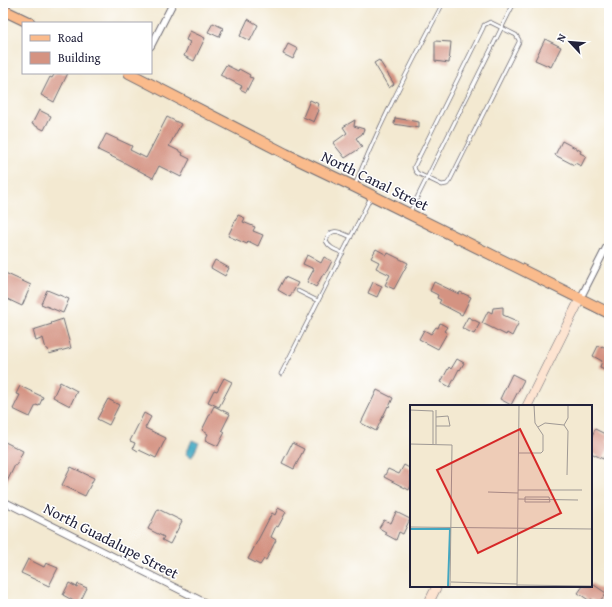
<svg xmlns="http://www.w3.org/2000/svg" width="612" height="607" font-family="'Gentium Book Plus',serif">
<rect width="100%" height="100%" fill="#fff"/>
<filter id="ink" filterUnits="userSpaceOnUse"><feTurbulence type="fractalNoise" baseFrequency=".025" numOctaves="2"/><feDisplacementMap in="SourceGraphic" scale="8" xChannelSelector="R" yChannelSelector="G"/><feConvolveMatrix kernelMatrix="1 2 1 2 8 2 1 2 1" color-interpolation-filters="sRGB"/></filter>
<filter id="wash" filterUnits="userSpaceOnUse"><feTurbulence type="fractalNoise" baseFrequency=".012" numOctaves="4" result="noise"/><feDisplacementMap in="SourceGraphic" scale="16" xChannelSelector="R" yChannelSelector="G"/><feGaussianBlur stdDeviation="0.9" result="paint"/><feColorMatrix in="noise" values="0 0 0 0 0 0 0 0 0 0 0 0 0 0 0 0 0 1.4 0 .05"/><feComposite in="paint" operator="in"/></filter>
<g filter="url(#wash)">
<rect width="100%" height="100%" fill="#f3e9d1"/>
<path fill="#41a7c1" stroke="#32647e" d="M192,440L199,443L192,457L186,454Z"/>
<g id="blocks">
<g fill="#d49382">
<path d="M248,19L258,25L250,41L240,36Z"/>
<path d="M213,23L223,28L219,37L208,32Z"/>
<path d="M190,31L205,38L194,61L184,56L190,42L186,40Z"/>
<path d="M545,39L561,47L551,67L535,60Z"/>
<path d="M435,41L451,42L449,63L435,61Z"/>
<path d="M288,44L298,49L293,59L283,54Z"/>
<path d="M379,60L394,84L389,88L374,63Z"/>
<path d="M226,65L238,71L239,69L250,75L249,77L253,78L246,92L240,89L242,86L220,75Z"/>
<path d="M55,73H68L54,102L41,95L50,77L52,78Z"/>
<path d="M310,100L319,104L317,109L319,110L314,122L303,117Z"/>
<path d="M39,110L51,116L44,130L32,124Z"/>
<path d="M167,117L181,124L169,146L183,153L182,155L190,159L181,177L159,166L153,178L125,163L98,150L106,134L132,146L130,150L146,158Z"/>
<path d="M395,118L419,122V128L394,124Z"/>
<path d="M355,120L354,126L364,129L362,134L356,138L362,147L345,158L333,143L347,133L343,127Z"/>
<path d="M562,141L581,151L580,153L586,156L581,166L575,163L574,165L555,155Z"/>
<path d="M238,215L245,218L243,222L255,227L253,231L263,235L258,246L248,241L247,244L228,236Z"/>
<path d="M376,249L387,255L388,253L408,263L394,289L385,285L390,275L376,268L379,262L371,258Z"/>
<path d="M307,255L321,263L324,257L332,261L325,275L323,274L316,287L307,282L314,269L303,264Z"/>
<path d="M215,260L229,268L225,276L211,268Z"/>
<path d="M3,272L31,285L22,306L3,297Z"/>
<path d="M285,277L298,283L290,297L278,290Z"/>
<path d="M373,282L382,286L377,297L368,293Z"/>
<path d="M434,282L459,294L460,292L471,297L462,315L439,303L441,300L437,298L438,295L430,291Z"/>
<path d="M47,290L69,299L63,313L41,304Z"/>
<path d="M503,307V315L519,322L512,336L507,333L506,335L482,323L488,311L492,313L493,308Z"/>
<path d="M468,317L480,323L474,334L462,328Z"/>
<path d="M63,319L71,348L49,354L48,349H46L43,338L36,341L33,330L52,324L51,323Z"/>
<path d="M440,323L447,327L444,331L447,333L438,349L419,339L424,330L431,334L436,327L438,328Z"/>
<path d="M598,346L601,347L602,346L608,349L609,347V371L600,367L602,361L593,356Z"/>
<path d="M457,359L464,363L460,370L459,369L450,387L441,382L449,367L451,369Z"/>
<path d="M512,374L524,380L511,405L500,399Z"/>
<path d="M224,378L232,382L219,407L208,402L214,390L217,391Z"/>
<path d="M60,382L77,391L70,406L53,397Z"/>
<path d="M20,386L43,397L39,406L36,405L30,417L13,409L20,395L16,394Z"/>
<path d="M377,390L393,398L389,407L388,406L376,431L361,423Z"/>
<path d="M108,399L119,405L109,425L97,419Z"/>
<path d="M214,406L230,414L222,430L225,432L218,446L205,440L208,434L202,430Z"/>
<path d="M144,413L151,417L145,428L166,438L156,458L139,450L138,451L133,448L135,443L130,441Z"/>
<path d="M595,429L609,436L606,442L609,444V447L603,459L591,453V438Z"/>
<path d="M3,441L23,451L16,466L15,465L3,490Z"/>
<path d="M292,443L304,449L294,469L282,463Z"/>
<path d="M404,465L411,469V485L409,490L384,477L388,469L399,474Z"/>
<path d="M71,467L94,478L85,496L62,485Z"/>
<path d="M278,508L286,512L278,527L276,526L271,537L276,540L266,560L264,559L260,565L248,559L272,513L275,515Z"/>
<path d="M158,509L182,521L170,544L162,540L164,537L148,529Z"/>
<path d="M396,512L410,519L403,534L399,532L396,540L385,534L386,532L379,528L384,520L391,523Z"/>
<path d="M28,559L44,567L46,563L58,568L49,586L21,573Z"/>
<path d="M69,583L77,587L78,584L87,588L79,604L63,595Z"/>
<path d="M591,583L606,593L598,604L591,599L590,601L578,593L583,586H591Z"/>
</g>
</g>
</g>
<g filter="url(#ink)">
<use href="#blocks" fill-opacity="0" stroke="#6b6870" stroke-width="1"/>
<g fill="none" stroke-linecap="round" stroke-linejoin="round">
<defs>
<g id="lane">
<path d="M490,22L516,35L519,40V42L450,180L447,184L442,185L417,173L415,170L414,167L483,28L484,25Z"/>
<path d="M355,185C380,122 412,63 443,3"/>
<path d="M410,212L514,3"/>
<path d="M343,253C336,250 329,248 326,241C331,226 340,232 351,237"/>
<path d="M298,291L318,301"/>
<path d="M281,374L371,197"/>
</g>
<g id="street">
<path d="M151,46L173,3"/>
<path d="M580,299L609,242"/>
<path d="M3,501L208,604"/>
</g>
<g id="secondary">
<path d="M527,406L580,299"/>
<path d="M428,604L437,586"/>
</g>
<g id="primary">
<path d="M3,10L30,23"/>
<path d="M129,73L286,154L355,187L609,313"/>
</g>
</defs>
<use href="#lane" stroke="#6b6870" stroke-width="4.5"/>
<use href="#street" stroke="#6b6870" stroke-width="8"/>
<use href="#secondary" stroke="#6b6870" stroke-width="10"/>
<use href="#primary" stroke="#6b6870" stroke-width="12"/>
<use href="#lane" stroke="#fff" stroke-width="3"/>
<use href="#street" stroke="#fff" stroke-width="6"/>
<use href="#secondary" stroke="#fde4d1" stroke-width="9"/>
<use href="#primary" stroke="#fabb8c" stroke-width="10"/>
</g>
</g>
<g text-anchor="middle" stroke-width="3" stroke-linejoin="round" paint-order="stroke">
<g font-size="15" fill="#22223b" stroke="#fff">
<text transform="translate(375 181) rotate(26)" y="5">North Canal Street</text>
<text transform="translate(111 541) rotate(27)" y="5">North Guadalupe Street</text>
</g>
</g>
<g transform="translate(410 405)">
<rect width="182" height="182" fill="#f3e9d1"/>
<path fill="none" stroke="#41a7c1" stroke-width="2" d="M0,124H40L38,182"/>
<path fill="none" stroke="#9f9995" stroke-width="1" d="M0,5L23,6V39M26,5V39M26,12L38,11L40,21H26M154,20L158,26L157,70M154,20L158,13V0M128,22L135,18L154,20M0,39L42,40L40,182M109,48H131L133,46V30L125,18L124,0M108,85H172M78,87L108,88M115,92H139L140,97H115ZM108,94L168,95M0,122L182,124M41,177L107,179M107,180L182,181M107,182L109,0"/>
<path fill="#d62828" fill-opacity="0.15" stroke="#d62828" stroke-width="2" d="M110,24L151,108L68,148L27,65Z"/>
<rect width="182" height="182" fill="none" stroke="#22223b" stroke-width="2"/>
</g>
<rect width="612" height="607" fill="none" stroke="#fff" stroke-width="16"/>
<rect x="22" y="22" width="130" height="52" fill="#ffffff" stroke="#a7a7b1"/>
<rect x="30" y="35" width="20" height="6" fill="#fabb8c" stroke="#a7a7b1"/>
<text x="58" y="42" font-size="12" fill="#22223b">Road</text>
<rect x="30" y="52" width="20" height="12" fill="#d49382" stroke="#a7a7b1"/>
<text x="58" y="62" font-size="12" fill="#22223b">Building</text>
<g transform="translate(570 42) rotate(296)" stroke="#ffffff" stroke-width="3" paint-order="stroke">
<path d="M0-3L7 15L0 10L-7 15Z" fill="#22223b"/>
<text y="-6" font-size="11" font-weight="bold" text-anchor="middle" fill="#22223b">N</text>
</g>
</svg>
